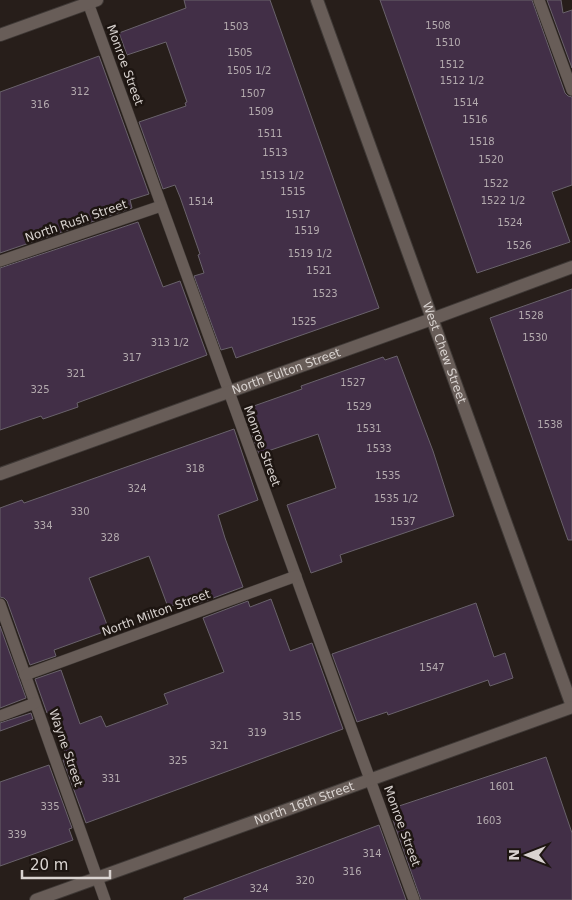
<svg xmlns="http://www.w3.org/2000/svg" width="572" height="900" font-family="'DejaVu Sans',sans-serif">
<rect width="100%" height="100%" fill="#271e1a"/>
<g fill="#422f47" stroke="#69626b">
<path d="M184,0H270L379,308L236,358L232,347L221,350L194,276L204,273L198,255L200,254L180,197L175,185L163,189L139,122L186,106L185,103L187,102L166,42L127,55L119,33L186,8Z"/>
<path d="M380,0H532L565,93L568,96L572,97V185L552,192L570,242L477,273Z"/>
<path d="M547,0H561L563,13L572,10V68Z"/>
<path d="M99,56L149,194L130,200L132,208L0,253V92Z"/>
<path d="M138,222L163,287L180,281L207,355L77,403L78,407L43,419L41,416L0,430V268Z"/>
<path d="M572,289V540H568L490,318Z"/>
<path d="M397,356L433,451L454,516L340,555L342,562L311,573L287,505L336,488L318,434L259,454L248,424L256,421L251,407L302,389L301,386L383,357L385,360Z"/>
<path d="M234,429L258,500L218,515L225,538L243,587L197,604L195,598L168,607L149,556L89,578L109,630L54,650L56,656L30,665L7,601L4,598L0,597V508L22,500L24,503L44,496Z"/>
<path d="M271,599L290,651L312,643L343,729L86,823L63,760L67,758L50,712L47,713L35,679L61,670L80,724L101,716L106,727L168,704L164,694L224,672L203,618L248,601L250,607Z"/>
<path d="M476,603L494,657L505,653L513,678L490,686L488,680L388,715L387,712L357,722L332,654Z"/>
<path d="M0,626L26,698L0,708Z"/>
<path d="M31,713L33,719L0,731V723Z"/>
<path d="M546,757L572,833V900H421L393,820L402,817L399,806Z"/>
<path d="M49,765L72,828L69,829L73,840L0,866V782Z"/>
<path d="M379,825L406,900H184V898Z"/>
</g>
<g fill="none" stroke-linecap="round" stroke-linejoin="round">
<defs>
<g id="lane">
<path d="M87,0C194,301 305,600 414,900"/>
<path d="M539,0L572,90"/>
<path d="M0,261L161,206"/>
<path d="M0,604L105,900"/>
<path d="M25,675L296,576"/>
<path d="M0,716L35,703"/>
</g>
<g id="street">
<path id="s1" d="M317,0L572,706"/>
<path id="s2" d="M0,474L432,319L572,267"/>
<path id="s3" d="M36,900L572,707"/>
</g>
<path id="secondary" d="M0,35L97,0"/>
</defs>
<use href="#lane" stroke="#3f3936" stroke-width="12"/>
<use href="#street" stroke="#3f3936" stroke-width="14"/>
<use href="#secondary" stroke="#3f3936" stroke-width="14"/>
<use href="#lane" stroke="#685d58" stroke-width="11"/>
<use href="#street" stroke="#685d58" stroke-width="12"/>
<use href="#secondary" stroke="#685d58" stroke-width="12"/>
</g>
<g text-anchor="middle" stroke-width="5" stroke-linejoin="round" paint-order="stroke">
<g font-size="10" fill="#b3aaae">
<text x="438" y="29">1508</text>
<text x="236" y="30">1503</text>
<text x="448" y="46">1510</text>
<text x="240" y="56">1505</text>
<text x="452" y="68">1512</text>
<text x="249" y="74">1505 1/2</text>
<text x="462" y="84">1512 1/2</text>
<text x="80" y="95">312</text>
<text x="253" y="97">1507</text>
<text x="466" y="106">1514</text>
<text x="40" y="108">316</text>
<text x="261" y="115">1509</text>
<text x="475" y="123">1516</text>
<text x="270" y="137">1511</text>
<text x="482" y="145">1518</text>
<text x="275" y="156">1513</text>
<text x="491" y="163">1520</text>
<text x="282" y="179">1513 1/2</text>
<text x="496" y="187">1522</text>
<text x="293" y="195">1515</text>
<text x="503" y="204">1522 1/2</text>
<text x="201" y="205">1514</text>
<text x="298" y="218">1517</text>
<text x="510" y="226">1524</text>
<text x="307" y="234">1519</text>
<text x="519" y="249">1526</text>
<text x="310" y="257">1519 1/2</text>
<text x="319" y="274">1521</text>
<text x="325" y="297">1523</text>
<text x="531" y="319">1528</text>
<text x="304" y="325">1525</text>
<text x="535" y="341">1530</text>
<text x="170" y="346">313 1/2</text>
<text x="132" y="361">317</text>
<text x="76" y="377">321</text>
<text x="353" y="386">1527</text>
<text x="40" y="393">325</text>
<text x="359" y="410">1529</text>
<text x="550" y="428">1538</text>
<text x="369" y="432">1531</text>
<text x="379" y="452">1533</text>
<text x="195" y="472">318</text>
<text x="388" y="479">1535</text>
<text x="137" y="492">324</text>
<text x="396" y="502">1535 1/2</text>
<text x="80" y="515">330</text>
<text x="403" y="525">1537</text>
<text x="43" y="529">334</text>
<text x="110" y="541">328</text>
<text x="432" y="671">1547</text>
<text x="292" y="720">315</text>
<text x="257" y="736">319</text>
<text x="219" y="749">321</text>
<text x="178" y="764">325</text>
<text x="111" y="782">331</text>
<text x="502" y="790">1601</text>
<text x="50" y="810">335</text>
<text x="489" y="824">1603</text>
<text x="17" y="838">339</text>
<text x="372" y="857">314</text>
<text x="352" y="875">316</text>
<text x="305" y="884">320</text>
<text x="259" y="892">324</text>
</g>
<g font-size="12" fill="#d9d3d0" stroke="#1d1511">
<text transform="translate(125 65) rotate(70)" y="4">Monroe Street</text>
<text transform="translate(76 221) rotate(-19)" y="4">North Rush Street</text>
<text dy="4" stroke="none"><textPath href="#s1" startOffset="375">West Chew Street</textPath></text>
<text dy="4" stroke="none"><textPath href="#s2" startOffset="304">North Fulton Street</textPath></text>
<text transform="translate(262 446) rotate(70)" y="4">Monroe Street</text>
<text transform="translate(156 613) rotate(-20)" y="4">North Milton Street</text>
<text transform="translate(66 748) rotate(71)" y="4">Wayne Street</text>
<text dy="4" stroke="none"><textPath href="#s3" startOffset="285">North 16th Street</textPath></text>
<text transform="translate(402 826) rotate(70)" y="4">Monroe Street</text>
</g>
</g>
<g transform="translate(527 855) rotate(270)" stroke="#1d1511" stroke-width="4" paint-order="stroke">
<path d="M0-4L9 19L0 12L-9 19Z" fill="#d9d3d0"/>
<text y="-8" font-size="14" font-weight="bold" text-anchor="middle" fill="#d9d3d0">N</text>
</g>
<path d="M22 870v8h88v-8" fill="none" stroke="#d9d3d0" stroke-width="2.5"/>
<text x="30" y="870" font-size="15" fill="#d9d3d0" stroke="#1d1511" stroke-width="4" paint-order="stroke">20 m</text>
</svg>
